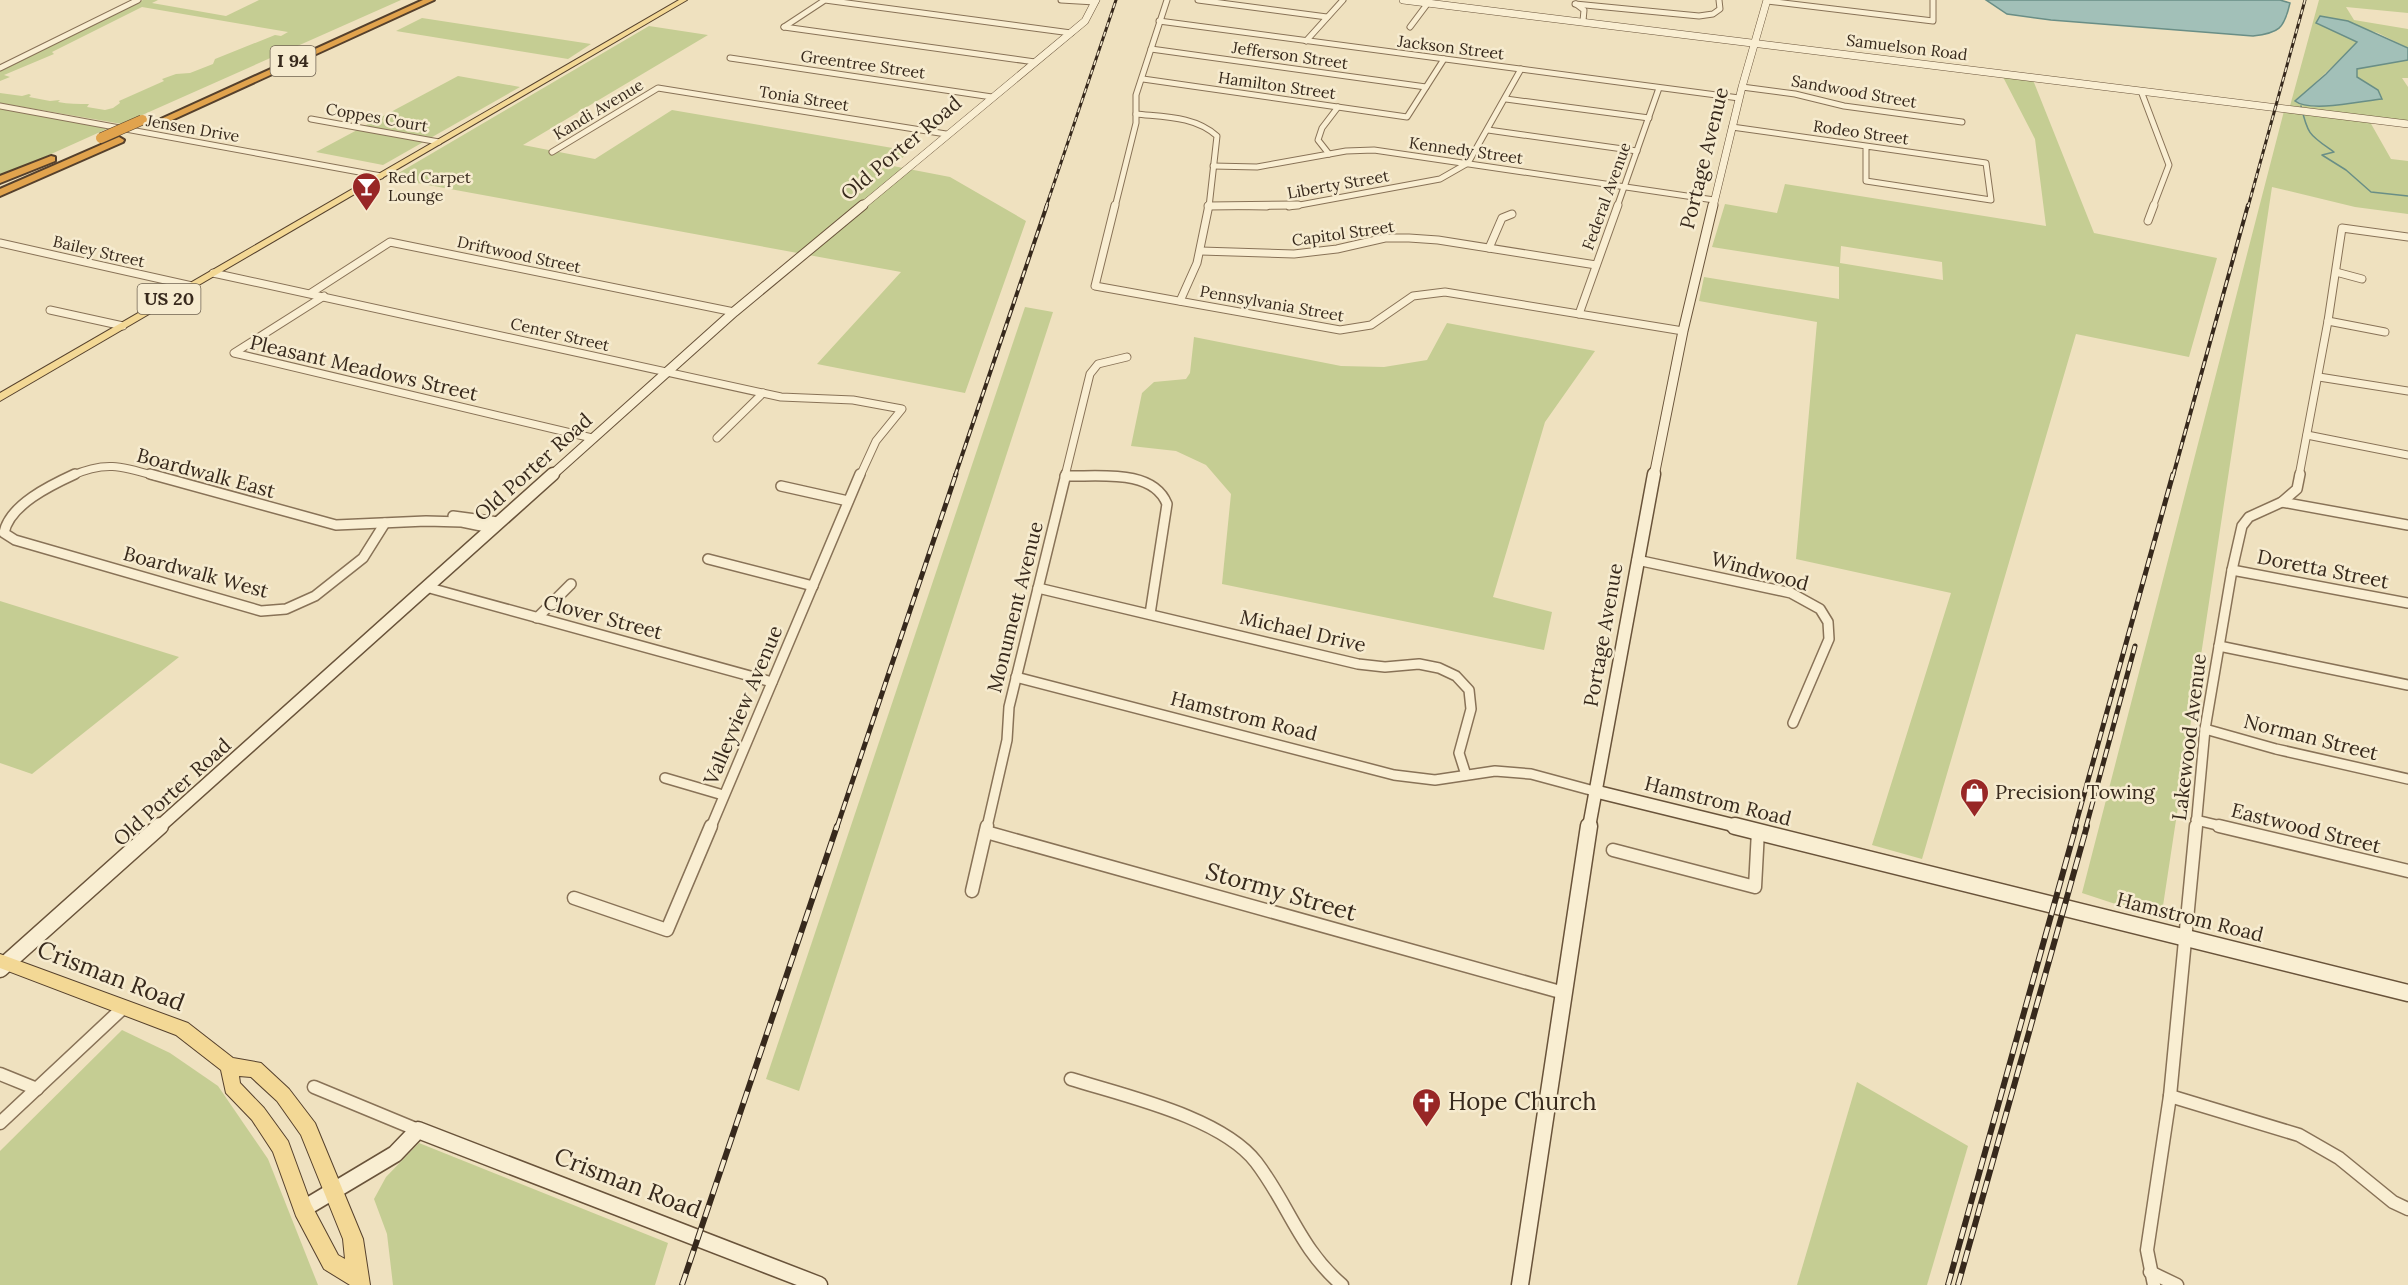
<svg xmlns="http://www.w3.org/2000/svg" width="2408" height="1285" font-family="Lora,serif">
<rect width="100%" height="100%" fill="#efe1bf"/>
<g fill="#c5cd93" fill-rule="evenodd">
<path d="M143,0H158L152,3L226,16L259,0H401L122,124L0,103V93L22,96L29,94L31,95L29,97L50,101L60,100L58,102C69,104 78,104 89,104L87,107L105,110L113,108L120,103L119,101L164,81L162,79L176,74L190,73L213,64L215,59L275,35L281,36L288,32L142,7L52,52L54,54L4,75L10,77L0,81V71Z"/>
<path d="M2319,0H2408V13L2346,7L2354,20L2408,29V48L2378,33L2320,16L2317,23L2358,42L2296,101L2314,107L2381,99L2378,90L2356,77L2357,69L2408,60V78H2402L2408,87V121L2290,106Z"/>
<path d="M422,18L591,44L568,59L396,31Z"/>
<path d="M649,26L708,35L523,145L595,159L672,110L910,151L893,166L950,177L1026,221L965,393L817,364L901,272L390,178Z"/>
<path d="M458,76L520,87L383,165L316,152Z"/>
<path d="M2003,77L2033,80L2094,233L2217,258L2189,357L2076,334L1922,859L1872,845L1951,593L1796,559L1817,322L1699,301L1704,277L1839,299V267L1712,247L1725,204L1777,213L1785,184L2046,226L2035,139ZM1841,246L1942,262L1943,280L1840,263Z"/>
<path d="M0,109L6,110L109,128L0,177Z"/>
<path d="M2284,111L2370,122L2391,159L2408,161V214L2355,207L2272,187L2161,919L2082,893Z"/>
<path d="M1025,307L1053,312L799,1091L766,1079Z"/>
<path d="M1447,323L1595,351L1545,422L1493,597L1552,612L1544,650L1222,584L1231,494L1206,465L1176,451L1131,446L1142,393L1154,382L1186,379L1190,373L1194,337L1341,366L1384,367L1427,360Z"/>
<path d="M0,601L179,657L32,774L0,763Z"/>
<path d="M122,1030L170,1053L218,1086L268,1159L318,1285H0V1151Z"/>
<path d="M1857,1082L1968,1146L1927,1285H1797Z"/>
<path d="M419,1143L668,1243L655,1285H393L387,1234L374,1199L386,1177Z"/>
</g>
<g fill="#a2c0b8" stroke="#698e86" stroke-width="1.5">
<path d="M1986,0H2280L2290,3C2284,29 2279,33 2253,36L2051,20L2007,14Z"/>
<path d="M2320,16L2348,21L2408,48V60L2357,69V77L2378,90L2382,99C2362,101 2310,113 2295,101L2326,74L2357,42L2316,23Z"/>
</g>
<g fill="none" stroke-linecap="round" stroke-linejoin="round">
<path stroke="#698e86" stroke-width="1.5" d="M2301,106C2308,136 2310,135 2334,152L2322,155L2346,170L2371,192L2408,196"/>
<defs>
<g id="street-far3">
<path d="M1061,0L1095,2"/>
<path d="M1198,0L1327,17"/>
<path d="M1767,1L1933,21V0"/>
<path d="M1575,4L1699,16L1713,14L1720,9L1719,0"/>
<path d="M1576,4L1584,10L1583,21"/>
<path d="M1159,21L1739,98"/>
<path d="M784,27L825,0L1071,33"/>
<path d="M784,27L1035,62"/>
<path d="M1410,27L1428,3"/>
<path d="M1306,41L1343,0"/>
<path d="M1151,49L1426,87"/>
<path d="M730,58L992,97"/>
<path d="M0,68L138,0"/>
<path d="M1143,79L1407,117L1444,59"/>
<path d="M1742,87L1795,94L1844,106L1962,122"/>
<path d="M2141,91L2169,165L2153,207"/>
<path d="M1506,99L1649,118"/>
<path d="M0,106L381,176"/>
<path d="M1136,114C1164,117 1195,116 1217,136L1209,207"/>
<path d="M311,119L439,142"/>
<path d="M1732,127L1986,163L1991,200L1866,181V146"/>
<path d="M1488,130L1637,151"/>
<path d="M552,152L658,88L946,134"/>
<path d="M1329,154L1318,140L1322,128L1338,107"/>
<path d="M1213,166L1257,167L1346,151L1374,150L1714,200"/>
<path d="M1208,206L1267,207"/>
<path d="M1115,207L1136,123V95L1167,0"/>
<path d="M1289,207L1440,179L1468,163L1521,69"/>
<path d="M1617,207L1659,88"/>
</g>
<g id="street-far2">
<path d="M1115,205L1095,286L1340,330L1371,325L1413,296L1445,292L1683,331"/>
<path d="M1208,206L1298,205"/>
<path d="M2148,221L2154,205"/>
<path d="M0,243L192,286"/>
<path d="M1489,248L1502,218L1512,214"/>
<path d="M1201,251L1294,254L1337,249L1385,238H1409L1438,240L1596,265"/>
<path d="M2336,272L2362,279"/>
<path d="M213,273L781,397L853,400L902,409L876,441L860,476"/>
<path d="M311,293L390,242L734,312"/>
<path d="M324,296L234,353L592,438"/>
<path d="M1180,301L1197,263L1209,205"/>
<path d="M50,310L123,326"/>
<path d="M1579,314L1618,205"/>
<path d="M2328,321L2385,332"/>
<path d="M2319,377L2408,391"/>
<path d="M2307,435L2408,455"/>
<path d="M717,438L763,393"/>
<path d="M71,476C105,461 121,466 155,476"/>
<path d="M1065,476L1090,374L1098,364L1127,357"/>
<path d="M2299,476L2328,321L2342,228L2408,237"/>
</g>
<g id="street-far1">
<path d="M75,474C51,485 9,505 4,533L15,540L261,611L286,609L315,596L363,558L385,523"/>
<path d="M150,474L336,525L426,521L462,522L491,528"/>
<path d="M1065,476C1097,477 1153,468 1167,504L1150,614"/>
<path d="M781,486L848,501"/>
<path d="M2282,502L2408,525"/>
<path d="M453,516L498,522"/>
<path d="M708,559L813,586"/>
<path d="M1637,560L1791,593L1820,609L1828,622L1829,639L1793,723"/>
<path d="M2232,570L2408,603"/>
<path d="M426,587L772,682"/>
<path d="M1038,588L1358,664L1385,667L1419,664L1439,668L1456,676L1469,690L1471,709L1459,753L1466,775"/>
<path d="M537,618L571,584"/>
<path d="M2219,646L2408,685"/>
<path d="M1016,677L1394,775L1435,780L1495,771L1531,774L1594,791"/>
<path d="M2205,729L2276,749L2408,779"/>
<path d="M665,778L723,795"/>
<path d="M2196,820L2225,827"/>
<path d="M711,827L860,474"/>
<path d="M987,827L1007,740L1009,707L1066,474"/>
<path d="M2196,827L2205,729L2232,570L2242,526L2249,517L2282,502L2297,489L2300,474"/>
</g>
<g id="street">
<path d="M2219,826L2408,871"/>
<path d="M986,832L1564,993"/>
<path d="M1613,850L1755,887L1758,831"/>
<path d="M972,891L987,826"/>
<path d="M574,898L667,930L711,826"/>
<path d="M0,1074L37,1089"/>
<path d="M1071,1079C1125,1096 1221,1117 1256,1162C1289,1205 1299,1248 1342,1285"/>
<path d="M314,1087L418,1130"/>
<path d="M2170,1096L2299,1135L2339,1158L2393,1202L2408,1209"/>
<path d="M0,1123L124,1007"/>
<path d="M2150,1272L2177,1285"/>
<path d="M2154,1285L2147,1250L2170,1096L2196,826"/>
</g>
<g id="secondary-far3">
<path d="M1403,0L2408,124"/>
<path d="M861,207L1085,21L1096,0"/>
<path d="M1713,207L1742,87L1767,0"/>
</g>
<g id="secondary-far2">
<path d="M551,476L734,312L863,205"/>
<path d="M1654,476L1683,331L1713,205"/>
</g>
<g id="secondary-far1">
<path d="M1594,791L1741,827"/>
<path d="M159,827L553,474"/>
<path d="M1589,827L1654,474"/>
</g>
<g id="secondary">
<path d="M1735,826L2408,993"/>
<path d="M0,969L160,826"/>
<path d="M303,1209L395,1154L418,1130L819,1285"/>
<path d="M1520,1285L1589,826"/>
</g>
<g id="primary">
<path d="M679,0H687L0,401V393Z"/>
<path d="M0,954L188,1023L233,1058L261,1063L289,1089L315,1123L363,1239L370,1285H350L324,1269L296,1216L273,1152L252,1120L226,1093L221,1070L176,1035L0,968ZM239,1076L251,1077L277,1101L301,1135L343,1239L345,1259L338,1255L311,1204L288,1141L264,1108L240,1083Z"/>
</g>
<g id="highway">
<path d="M423,0H434L161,125L152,123Z"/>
<path d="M119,137L124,140L123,142L0,196V189Z"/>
<path d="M51,156L55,157V161L0,183V176Z"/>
</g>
</defs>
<use href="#street-far3" stroke="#887257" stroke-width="7"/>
<use href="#street-far2" stroke="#887257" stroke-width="9"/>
<use href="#street-far1" stroke="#887257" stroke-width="12"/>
<use href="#street" stroke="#887257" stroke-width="15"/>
<use href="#secondary-far3" stroke="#69533a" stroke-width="8"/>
<use href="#secondary-far2" stroke="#69533a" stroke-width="11"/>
<use href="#secondary-far1" stroke="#69533a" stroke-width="15"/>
<use href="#secondary" stroke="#69533a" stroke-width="19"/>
<use href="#primary" stroke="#55402c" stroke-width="2"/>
<use href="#highway" stroke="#55402c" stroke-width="4"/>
<use href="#street-far3" stroke="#f9eed2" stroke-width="5"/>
<use href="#street-far2" stroke="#f9eed2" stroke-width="7"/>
<use href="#street-far1" stroke="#f9eed2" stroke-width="9"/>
<use href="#street" stroke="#f9eed2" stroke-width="12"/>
<use href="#secondary-far3" stroke="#f9eed2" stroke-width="7"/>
<use href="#secondary-far2" stroke="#f9eed2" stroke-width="9"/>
<use href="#secondary-far1" stroke="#f9eed2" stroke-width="12"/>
<use href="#secondary" stroke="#f9eed2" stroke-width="16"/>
<use href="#primary" fill="#f3d895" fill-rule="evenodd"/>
<use href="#highway" fill="#e1a34d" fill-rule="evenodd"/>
<defs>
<g id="rail-far3">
<path d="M1046,207L1116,0"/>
<path d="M2248,207L2305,0"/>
</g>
<g id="rail-far2">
<path d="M955,476L1047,205"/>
<path d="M2173,476L2248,205"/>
</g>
<g id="rail-far1">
<path d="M837,827L956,474"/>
<path d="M2075,827L2173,474"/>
<path d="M2086,827L2135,646"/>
</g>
<g id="rail">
<path d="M682,1285L837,826"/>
<path d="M1948,1285L2076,826"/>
<path d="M1958,1285L2087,826"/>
</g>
</defs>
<use href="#rail-far3" stroke="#37291c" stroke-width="3"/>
<use href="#rail-far2" stroke="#37291c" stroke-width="4"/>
<use href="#rail-far1" stroke="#37291c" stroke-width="5"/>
<use href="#rail" stroke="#37291c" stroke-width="6"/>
<use href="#rail-far3" stroke="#f6ebcf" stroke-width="1.5" stroke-dasharray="5" stroke-linecap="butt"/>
<use href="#rail-far2" stroke="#f6ebcf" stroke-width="2" stroke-dasharray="7" stroke-linecap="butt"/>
<use href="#rail-far1" stroke="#f6ebcf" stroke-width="3" stroke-dasharray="9" stroke-linecap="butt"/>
<use href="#rail" stroke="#f6ebcf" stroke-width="4" stroke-dasharray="12" stroke-linecap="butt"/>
<defs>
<path id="highway-bridge" d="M101,138L142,120"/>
</defs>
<use href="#highway-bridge" stroke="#55402c" stroke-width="11" stroke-linecap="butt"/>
<use href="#highway-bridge" stroke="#e1a34d" stroke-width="10"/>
</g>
<defs>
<symbol id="bar-pin" viewBox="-11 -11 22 30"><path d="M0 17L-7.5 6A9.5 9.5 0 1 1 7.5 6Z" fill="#982726" stroke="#f6ebcf"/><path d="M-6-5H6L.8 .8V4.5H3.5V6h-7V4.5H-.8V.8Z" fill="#fff"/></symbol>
<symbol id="shop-pin" viewBox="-11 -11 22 30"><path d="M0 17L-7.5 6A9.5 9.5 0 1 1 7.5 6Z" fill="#982726" stroke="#f6ebcf"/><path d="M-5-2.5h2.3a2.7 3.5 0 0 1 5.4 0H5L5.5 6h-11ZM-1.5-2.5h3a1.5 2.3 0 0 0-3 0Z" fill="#fff"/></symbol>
<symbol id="church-pin" viewBox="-11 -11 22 30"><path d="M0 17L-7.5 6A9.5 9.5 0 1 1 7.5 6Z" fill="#982726" stroke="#f6ebcf"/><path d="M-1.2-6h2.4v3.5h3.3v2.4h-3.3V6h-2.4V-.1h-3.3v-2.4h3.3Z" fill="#fff"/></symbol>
</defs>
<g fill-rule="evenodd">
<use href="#bar-pin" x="350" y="170" width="33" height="45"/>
<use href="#shop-pin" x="1958" y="776" width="33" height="45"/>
<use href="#church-pin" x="1410" y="1086" width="33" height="45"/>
</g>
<g text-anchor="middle" stroke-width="5" stroke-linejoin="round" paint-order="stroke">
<g font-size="16" fill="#37291c" stroke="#f6ebcf">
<text transform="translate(1451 47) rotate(7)" y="6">Jackson Street</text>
<text transform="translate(1907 47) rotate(7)" y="6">Samuelson Road</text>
<text transform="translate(1290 55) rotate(8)" y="6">Jefferson Street</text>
<text transform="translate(863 64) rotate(8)" y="6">Greentree Street</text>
<text transform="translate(1277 85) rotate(8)" y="6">Hamilton Street</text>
<text transform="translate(1854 91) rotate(10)" y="6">Sandwood Street</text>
<text transform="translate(804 98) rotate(9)" y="6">Tonia Street</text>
<text transform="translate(598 109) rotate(-31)" y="6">Kandi Avenue</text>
<text transform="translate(377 117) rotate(10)" y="6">Coppes Court</text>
<text transform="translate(193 128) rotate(10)" y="6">Jensen Drive</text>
<text transform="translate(1861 132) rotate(8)" y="6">Rodeo Street</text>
<text transform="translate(1466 150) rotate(8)" y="6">Kennedy Street</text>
<text transform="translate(1338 184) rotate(-10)" y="6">Liberty Street</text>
<text transform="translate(1606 196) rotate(-70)" y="6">Federal Avenue</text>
<text transform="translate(1343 233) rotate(-8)" y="6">Capitol Street</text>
<text transform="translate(99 251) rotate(13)" y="6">Bailey Street</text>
<text transform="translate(519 254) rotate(12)" y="6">Driftwood Street</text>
<text transform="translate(1272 303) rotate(10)" y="6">Pennsylvania Street</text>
<text transform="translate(560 334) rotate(13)" y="6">Center Street</text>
</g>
<g font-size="16" fill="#37291c" stroke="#f6ebcf" text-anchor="start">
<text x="388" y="183">Red Carpet<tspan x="388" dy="18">Lounge</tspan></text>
</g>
<g fill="#f6ebcf" stroke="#706352" stroke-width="1.5">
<rect x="270.5" y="46" width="45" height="30" rx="4.5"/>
<rect x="137.5" y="284" width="63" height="30" rx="4.5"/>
</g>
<g font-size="18" font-weight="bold" fill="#37291c">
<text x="293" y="67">I 94</text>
<text x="169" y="305">US 20</text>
</g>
<g font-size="20" fill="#37291c" stroke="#f6ebcf">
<text transform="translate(901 148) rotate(-40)" y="7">Old Porter Road</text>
<text transform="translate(1704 158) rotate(-76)" y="7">Portage Avenue</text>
<text transform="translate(364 368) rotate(13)" y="7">Pleasant Meadows Street</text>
<text transform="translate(533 467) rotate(-42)" y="7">Old Porter Road</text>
<text transform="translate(206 473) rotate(15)" y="7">Boardwalk East</text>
<text transform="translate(2323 569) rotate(11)" y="7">Doretta Street</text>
<text transform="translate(1760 571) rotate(15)" y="7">Windwood</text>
<text transform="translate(196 572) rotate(15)" y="7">Boardwalk West</text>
<text transform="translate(1015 607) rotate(-76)" y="7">Monument Avenue</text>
<text transform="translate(603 617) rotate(15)" y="7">Clover Street</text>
<text transform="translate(1303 631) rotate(13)" y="7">Michael Drive</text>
<text transform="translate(1603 635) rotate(-80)" y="7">Portage Avenue</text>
<text transform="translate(743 705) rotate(-67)" y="7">Valleyview Avenue</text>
<text transform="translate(1244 716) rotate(14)" y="7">Hamstrom Road</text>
<text transform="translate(2189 737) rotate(-83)" y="7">Lakewood Avenue</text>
<text transform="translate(2311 737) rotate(14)" y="7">Norman Street</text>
<text transform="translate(172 792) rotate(-42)" y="7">Old Porter Road</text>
<text transform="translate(1718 801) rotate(14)" y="7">Hamstrom Road</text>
<text transform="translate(2306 828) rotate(14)" y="7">Eastwood Street</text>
<text transform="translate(2190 917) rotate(14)" y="7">Hamstrom Road</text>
</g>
<g font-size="20" fill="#37291c" stroke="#f6ebcf" text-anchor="start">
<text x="1995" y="799">Precision Towing</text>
</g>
<g font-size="24" fill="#37291c" stroke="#f6ebcf">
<text transform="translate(1281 892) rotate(16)" y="8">Stormy Street</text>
<text transform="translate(111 976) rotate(21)" y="8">Crisman Road</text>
<text transform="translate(628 1183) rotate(21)" y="8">Crisman Road</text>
</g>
<g font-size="24" fill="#37291c" stroke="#f6ebcf" text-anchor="start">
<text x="1448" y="1110">Hope Church</text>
</g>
</g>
</svg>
